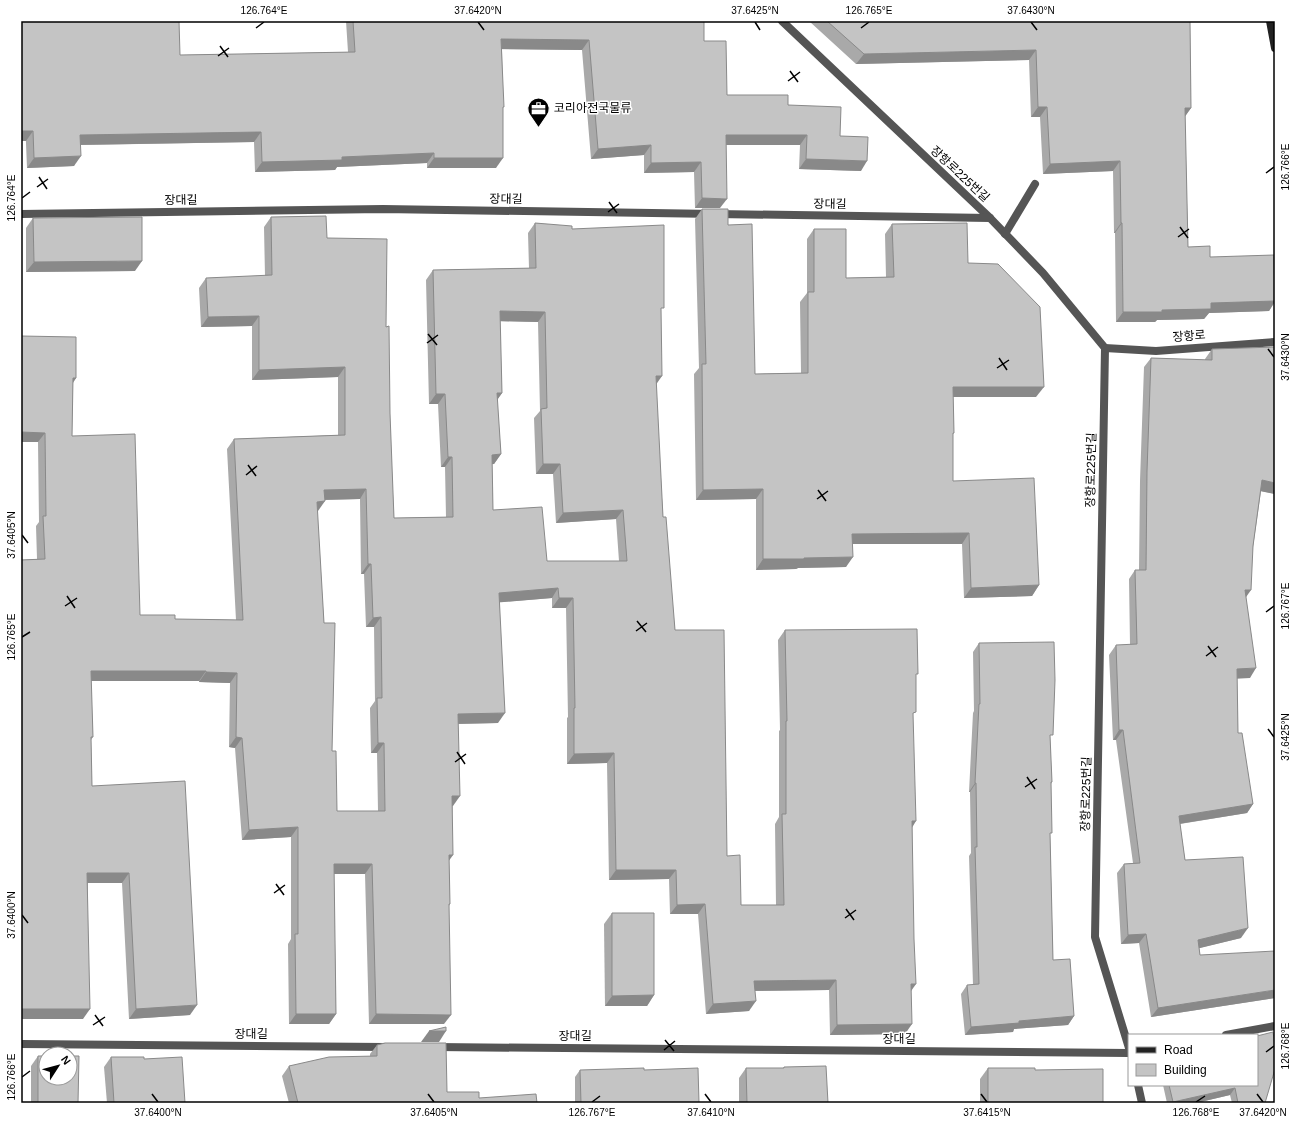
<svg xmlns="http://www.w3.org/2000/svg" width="1296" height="1124" font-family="Helvetica,'Noto Sans KR',sans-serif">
<rect width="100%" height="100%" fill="#fff"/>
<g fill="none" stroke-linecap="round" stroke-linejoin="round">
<g stroke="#555" stroke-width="8">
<path d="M782,21L990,218L1043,273L1105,348L1095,937L1129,1048"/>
<path d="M21,214L383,209L990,218"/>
<path d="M1005,234L1035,184"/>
<path d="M1105,348L1156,351L1275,342"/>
<path d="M1226,1035L1275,1026"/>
<path d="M21,1044L386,1047"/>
<path d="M436,1047L1129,1053"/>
<path d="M1138,1085L1142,1103"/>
</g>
<path stroke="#222" stroke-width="8" d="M1270,21L1275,48"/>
</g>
<g fill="#a9a9a9" fill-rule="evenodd">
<path d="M21,21L180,55L348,52L346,21H704V41L727,95L788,105L840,136L861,171L799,169L800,145H726L720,208H695L694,172L644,173V155L591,159L582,50L502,49L503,109L496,168H427V163L337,167L335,170L255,172L254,142L81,145L74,166L27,168Z"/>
<path d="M809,21H1190L1191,108L1185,116L1188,247L1275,285V302L1269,311L1209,313L1204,319L1157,320L1155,322H1116L1115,233H1114L1113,171L1043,174L1040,117H1031L1029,60L856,64Z"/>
<path d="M702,209L728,225L755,374L801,373L800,302L807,293V239L814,229L846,278L886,277L885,234L892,224L968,263L1036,397H953L954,433L953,434V481L1039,585L1032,596L964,598L962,544H852L846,567L798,568L796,569L756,570V499L696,500L694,374L699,368L695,219Z"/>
<path d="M271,217L327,238L386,327L394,518L446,517L445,467H441L438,404H429L426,280L433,270L529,268L528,233L535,223L572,229L661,312L656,384L663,517L675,630L727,856L741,905H776L775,824L779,817V731L780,730L778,640L785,630L916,677L913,716L911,991L905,1034L830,1035L829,990L755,991L749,1011L706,1014L698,914H670L669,879L609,880L607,763L567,764V718L568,717L566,608H552V598L500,602L498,723L458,724L449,860L450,904L449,906L444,1024H369L365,874H334L336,1014L329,1024H289L288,944L291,939V837L242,840L235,748L229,747L230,683L199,682V681H91L93,737L91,740L92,786L190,1015L129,1019L122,883H88L83,1019H21V560L37,559L36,526L39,522L38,442H21V336L76,378L73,383L72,436L140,615L175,619L236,620L227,449L234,439L338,435V377L252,380V326L201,327L199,288L206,278L265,276L264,227ZM500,321L538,322L540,411L534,418L536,474H553L556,523L616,519L619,561H547L493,510L492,464H494L501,454L497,400L502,393ZM360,499L361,574H364L366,627H374L375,701L370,708L371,753H377L378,811H337L332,751L317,511L325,500Z"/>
<path d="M33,218L135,271L26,272V228Z"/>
<path d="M1212,349L1275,494L1261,491L1246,597L1250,678H1237L1238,733L1253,804L1247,813L1180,824L1185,860L1241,938L1199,948L1200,955L1275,998L1151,1017L1139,943L1121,944L1117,873L1124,864L1133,863L1116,740H1113L1109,655L1116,645H1130L1129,579L1135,570H1139L1140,481L1144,367L1151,358L1205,360V359Z"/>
<path d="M979,643L1050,739L1052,782L1051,784L1050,835L1053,960L1074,1016L1068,1025L1014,1029L1013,1032L965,1035L961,994L967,985H973L969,856L971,853L970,792H969L973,713L974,711L973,652Z"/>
<path d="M612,913L654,995L647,1006H605L604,924Z"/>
<path d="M377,1045L447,1092L479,1098L537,1103H289L282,1076L289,1066L370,1056V1054Z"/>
<path d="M38,1056L78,1103H31V1066Z"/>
<path d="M111,1057L144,1059L185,1103H107L104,1067Z"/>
<path d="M784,1067L828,1103H739V1078L746,1068H783Z"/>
<path d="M988,1068L1035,1070L1103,1103H980V1079Z"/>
<path d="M580,1070H644L699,1103H575V1077Z"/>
<path d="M1163,1085H1257L1265,1103H1232L1230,1095L1196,1103H1167Z"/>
</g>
<g fill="#898989">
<path d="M501,39L589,40L582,50L494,49Z"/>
<path d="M1036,50L1029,60L856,64L864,54Z"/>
<path d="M1038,107H1047L1040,117H1031Z"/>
<path d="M1185,108H1191L1184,118Z"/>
<path d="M21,131H33L26,141H21Z"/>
<path d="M261,132L254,142L73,145L80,135Z"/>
<path d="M726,135H807L800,145H719Z"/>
<path d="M651,145L644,155L591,159L598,149Z"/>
<path d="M434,153L427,163L337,167L335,170L255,172L262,162L342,157Z"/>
<path d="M81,156L74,166L27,168L34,158Z"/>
<path d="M434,158H503L496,168H427Z"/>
<path d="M806,159L867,161L861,171L799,169Z"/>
<path d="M1120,161L1113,171L1043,174L1050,164Z"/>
<path d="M701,162L694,172L644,173L651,163Z"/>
<path d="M702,198L727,199L720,208H695Z"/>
<path d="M1121,223H1122L1115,233H1114Z"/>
<path d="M142,261L135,271L26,272L34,262Z"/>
<path d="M1275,301L1269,311L1209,313L1204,319L1157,320L1155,322H1116L1123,312L1162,310L1211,303Z"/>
<path d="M500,311L545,312L538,322L493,321Z"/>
<path d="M259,316L252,326L201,327L208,317Z"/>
<path d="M345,367L338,377L252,380L259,370Z"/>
<path d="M656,376H662L655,386Z"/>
<path d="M73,378H76L69,388Z"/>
<path d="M953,387H1044L1036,397H946Z"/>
<path d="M497,393H502L495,403Z"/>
<path d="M436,394H445L438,404H429Z"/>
<path d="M21,432L45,433L38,442H21Z"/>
<path d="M501,454L494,464L485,465L492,455Z"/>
<path d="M448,457H452L445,467H441Z"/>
<path d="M543,464H560L553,474H536Z"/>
<path d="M1262,480L1275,483V494L1255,490Z"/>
<path d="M366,489L360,499L317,500L324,490Z"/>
<path d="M763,489L756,499L696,500L703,490Z"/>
<path d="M325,501L318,511L310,512L317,502Z"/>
<path d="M623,510L616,519L556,523L563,513Z"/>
<path d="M969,533L962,544H845L852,534Z"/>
<path d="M853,557L846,567L798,568L796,569L756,570L763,559L804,558Z"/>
<path d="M368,564H371L364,574H361Z"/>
<path d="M1039,585L1032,596L964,598L971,588Z"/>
<path d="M558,588L552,598L492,603L499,593Z"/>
<path d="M1245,590H1251L1244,600Z"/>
<path d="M559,598H573L566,608H552Z"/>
<path d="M381,617L374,627H366L373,618Z"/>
<path d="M1256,668L1250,678L1231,679L1237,669Z"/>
<path d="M91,671H206L199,681H84Z"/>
<path d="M206,672L237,673L230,683L199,682Z"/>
<path d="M505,713L498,723L451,724L458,714Z"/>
<path d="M1119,730H1123L1116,740H1113Z"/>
<path d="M236,737L242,738L235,748L229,747Z"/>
<path d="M378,743H384L377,753H371Z"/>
<path d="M614,753L607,763L567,764L574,754Z"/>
<path d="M975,783H976L970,792H969Z"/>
<path d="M452,796H460L453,806H445Z"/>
<path d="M1253,804L1247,813L1172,825L1179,816Z"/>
<path d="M912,821H916L910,831Z"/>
<path d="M298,827L291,837L242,840L249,830Z"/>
<path d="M449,855H453L446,865Z"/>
<path d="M334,864H372L365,874H327Z"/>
<path d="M616,870H676L669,879L609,880Z"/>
<path d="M87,873H129L122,883H80Z"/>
<path d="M705,904L698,914H670L677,905Z"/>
<path d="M1248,928L1241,938L1192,950L1198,940Z"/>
<path d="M1146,934L1139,943L1121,944L1128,935Z"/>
<path d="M836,980L829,990L747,991L754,981Z"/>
<path d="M911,984H916L909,994Z"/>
<path d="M1275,990V998L1151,1017L1158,1008Z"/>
<path d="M654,995L647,1006H605L612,996Z"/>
<path d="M756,1001L749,1011L706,1014L713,1004Z"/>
<path d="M197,1005L190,1015L129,1019L136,1009Z"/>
<path d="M21,1009H90L83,1019H21Z"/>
<path d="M296,1014H336L329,1024H289Z"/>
<path d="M376,1014L451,1015L444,1024H369Z"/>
<path d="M1074,1016L1068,1025L1014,1029L1013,1032L965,1035L971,1027L1019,1021Z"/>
<path d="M912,1024L905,1034L830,1035L837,1025Z"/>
<path d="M429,1031H446L439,1042H421Z"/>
<path d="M1235,1088L1230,1095L1196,1103H1173V1102Z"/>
</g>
<g fill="#c4c4c4" stroke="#898989" fill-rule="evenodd">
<path d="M21,21H179L180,55L355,52L353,21H704V41H726L727,95H788V105L841,107L840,136L868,137L867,161L806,159L807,135H726L727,199L702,198L701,162L651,163V145L598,149L589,40L501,39L504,107H503V158H434V153L342,157V160L262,162L261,132L80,135L81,156L34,158L33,131H21Z"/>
<path d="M827,21H1190L1191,108H1185L1188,247L1210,246V257L1274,255L1275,301L1211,303V309L1162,310V312H1123L1122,223H1121L1120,161L1050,164L1047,107H1038L1036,50L864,54Z"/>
<path d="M702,209H728V225L752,224L755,374L808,373V292H814V229H846V278L894,277L892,224L967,223L968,263L998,264L1040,307L1044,387H953L954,433H953V481L1034,478L1039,585L971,588L969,533L852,534L853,557L804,558V559H763V489L703,490L702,364H706Z"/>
<path d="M326,216L327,238L387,239L386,327L389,326L390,413L394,518L453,517L452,457H448L445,394H436L433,270L536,268L535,223L572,226V229L664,225V308H661L662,376H656L663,517H666L675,630H724L727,856L740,855L741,905H784L782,814H786V721H787L785,630L917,629L918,674H916V712L913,713L916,821H912L914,939L916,984H911L912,1024L837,1025L836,980L754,981L756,1001L713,1004L705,904L677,905L676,870H616L614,753L574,754V708H575L573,598H559L558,588L499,593L505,713L458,714L460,796H452L453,855H449L450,904H449L451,1015L376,1014L372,864H334L336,1014H296L295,934H298V827L249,830L242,738L236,737L237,673L206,672V671H91L93,737H91L92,786L185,781L197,1005L136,1009L129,873H87L90,1009H21V1012V560L45,559L43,516H46L45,433L21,432V336L76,337V378H73L72,436L135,434L140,615H175V619L243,620L234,439L345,435V367L259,370V316L208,317L206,278L272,275L271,217ZM500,311L545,312L547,408L541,409L543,464H560L563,513L623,510L627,561H547L542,507L493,510L492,455L501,454L497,393H502ZM366,489L368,564H371L373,618L381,617L382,698H377L378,743H384L385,811H337L336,751H332L335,623H324L317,502L325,501L324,490Z"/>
<path d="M142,217V261L34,262L33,218Z"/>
<path d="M1275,347V483L1262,480L1253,546L1251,590H1245L1256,668L1237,669L1238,733H1242L1253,804L1179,816L1185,860L1243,857L1248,928L1198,940L1200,955L1275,951V990L1158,1008L1146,934L1128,935L1124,864L1140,863L1123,730H1119L1116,645L1137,644L1135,570H1146L1147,471L1151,358L1212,360V349Z"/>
<path d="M1054,642L1055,680L1053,735H1050L1052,782H1051L1052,833H1050L1053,960L1070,959L1074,1016L1019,1021V1023L971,1027L967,985L979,984L975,847H977L976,783H975L979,704H980L979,643Z"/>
<path d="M612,913H654V995L612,996Z"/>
<path d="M446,1027V1031H429Z"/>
<path d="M1273,1032L1275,1046V1069L1265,1103H1238L1235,1088L1173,1102L1169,1085H1257V1036Z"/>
<path d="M385,1043H446L447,1092H479V1098L536,1094L537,1103H298L289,1066L329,1057L377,1056V1045Z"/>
<path d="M38,1056H46V1078H70V1056H79L78,1103H38Z"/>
<path d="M111,1057H144V1059L182,1057L185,1103H114Z"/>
<path d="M826,1066L828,1103H747L746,1068H784V1067Z"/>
<path d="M644,1068V1070L698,1068L699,1103H581L580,1070Z"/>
<path d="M988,1068H1035V1070L1103,1069V1103H988Z"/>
</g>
<path fill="none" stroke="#000" stroke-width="1.5" d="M478,22L484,30M755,22L760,30M1031,22L1037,30M256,28L264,22M861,28L869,22M220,46L228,57M218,56L229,48M790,71L798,82M788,81L800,72M1266,173L1274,167M39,177L47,189M37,187L48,179M22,198L30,192M609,202L617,213M608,212L619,204M1180,227L1188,238M1178,237L1189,229M428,334L437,345M427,343L438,335M1268,349L1274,357M999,358L1007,370M997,368L1009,360M248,465L256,476M246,475L257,466M818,490L826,501M817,499L828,491M22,535L28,543M67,596L75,608M65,606L77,598M1266,612L1274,606M637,621L646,632M636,631L647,623M22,637L30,632M1208,646L1216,657M1206,656L1218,647M1268,729L1274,737M457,752L465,764M455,762L466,754M1027,777L1035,789M1025,787L1037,779M276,884L284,895M274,893L285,885M846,909L854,920M22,915L28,923M845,918L856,910M95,1015L103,1026M93,1025L105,1017M665,1040L674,1051M664,1050L675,1041M1266,1052L1274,1046M22,1077L30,1071M152,1094L158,1102M428,1094L434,1102M705,1094L711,1102M981,1094L987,1102M1257,1094L1263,1102M592,1102L600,1096M1196,1102L1205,1096"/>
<defs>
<symbol id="office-pin" viewBox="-11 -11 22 30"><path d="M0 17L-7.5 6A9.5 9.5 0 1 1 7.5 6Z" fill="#000" stroke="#fff"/><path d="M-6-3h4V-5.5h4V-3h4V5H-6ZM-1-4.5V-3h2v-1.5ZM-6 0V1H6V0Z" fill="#fff"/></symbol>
</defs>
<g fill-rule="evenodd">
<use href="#office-pin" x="526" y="96" width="25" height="34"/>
</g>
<g text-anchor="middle" stroke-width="3" stroke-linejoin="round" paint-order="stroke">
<g font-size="12" fill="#000" stroke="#fff" text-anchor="start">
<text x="554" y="112">코리아전국물류</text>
</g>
<g font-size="12" fill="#000" stroke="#fff">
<text transform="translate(960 174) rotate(43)" y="4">장항로225번길</text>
<text transform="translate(506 199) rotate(1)" y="4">장대길</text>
<text transform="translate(181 200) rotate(-1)" y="4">장대길</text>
<text transform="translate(830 204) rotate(1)" y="4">장대길</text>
<text transform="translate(1189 336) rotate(-4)" y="4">장항로</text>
<text transform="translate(1091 470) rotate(-89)" y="4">장항로225번길</text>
<text transform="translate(1086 794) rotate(-89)" y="4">장항로225번길</text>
<text x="251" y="1038">장대길</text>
<text x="575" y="1040">장대길</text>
<text x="899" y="1043">장대길</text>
</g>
</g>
<rect width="1296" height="1124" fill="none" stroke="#ffffff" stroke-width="44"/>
<rect x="1128" y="1034" width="130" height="52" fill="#ffffff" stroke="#999999"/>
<rect x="1136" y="1047" width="20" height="6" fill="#222222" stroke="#999999"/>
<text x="1164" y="1054" font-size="12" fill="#000000">Road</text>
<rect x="1136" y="1064" width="20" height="12" fill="#c4c4c4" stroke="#999999"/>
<text x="1164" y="1074" font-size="12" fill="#000000">Building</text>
<g transform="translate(58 1066) rotate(54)"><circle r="19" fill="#ffffff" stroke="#999999"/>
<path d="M0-3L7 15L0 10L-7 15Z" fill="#000000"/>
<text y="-6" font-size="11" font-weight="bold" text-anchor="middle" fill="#000000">N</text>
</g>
<rect x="22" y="22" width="1252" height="1080" fill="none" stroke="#000" stroke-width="1.5"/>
<g font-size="10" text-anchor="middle" fill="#000">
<text x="264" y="14">126.764°E</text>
<text x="478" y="14">37.6420°N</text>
<text x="755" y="14">37.6425°N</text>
<text x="869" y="14">126.765°E</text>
<text x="1031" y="14">37.6430°N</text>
<text transform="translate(1285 167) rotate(-90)" y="4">126.766°E</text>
<text transform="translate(11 198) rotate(-90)" y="4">126.764°E</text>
<text transform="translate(1285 357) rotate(-90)" y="4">37.6430°N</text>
<text transform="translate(11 535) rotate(-90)" y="4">37.6405°N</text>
<text transform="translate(1285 606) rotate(-90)" y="4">126.767°E</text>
<text transform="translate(11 637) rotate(-90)" y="4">126.765°E</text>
<text transform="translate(1285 737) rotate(-90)" y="4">37.6425°N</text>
<text transform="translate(11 915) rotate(-90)" y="4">37.6400°N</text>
<text transform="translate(1285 1046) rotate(-90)" y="4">126.768°E</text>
<text transform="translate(11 1077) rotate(-90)" y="4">126.766°E</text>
<text x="158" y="1116">37.6400°N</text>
<text x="434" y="1116">37.6405°N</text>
<text x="592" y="1116">126.767°E</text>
<text x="711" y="1116">37.6410°N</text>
<text x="987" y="1116">37.6415°N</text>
<text x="1196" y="1116">126.768°E</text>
<text x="1263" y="1116">37.6420°N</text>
</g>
</svg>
